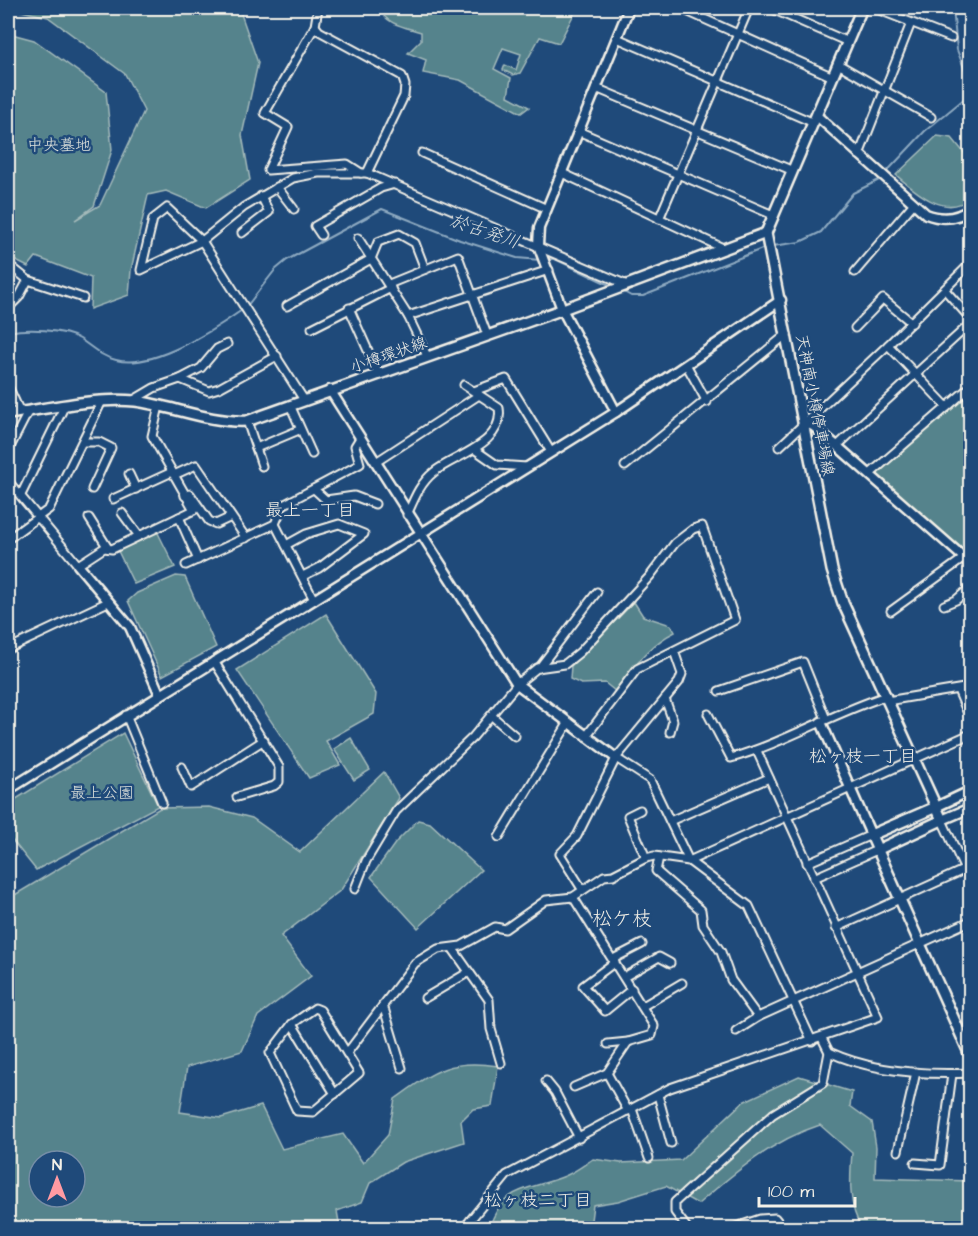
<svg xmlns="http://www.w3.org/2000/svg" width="978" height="1236" font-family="'Architects Daughter','Klee One',sans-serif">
<rect width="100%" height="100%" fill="#1f4a7a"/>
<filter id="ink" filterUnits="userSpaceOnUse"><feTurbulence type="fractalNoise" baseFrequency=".0167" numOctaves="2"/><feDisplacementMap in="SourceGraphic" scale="12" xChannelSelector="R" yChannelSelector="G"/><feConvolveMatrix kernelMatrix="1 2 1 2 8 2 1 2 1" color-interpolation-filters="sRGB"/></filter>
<g filter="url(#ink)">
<g fill="#55838c" stroke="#a4baba" stroke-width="1.5" fill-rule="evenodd">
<path d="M8,8H239L258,63L242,135L250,180L206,208L166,191L148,195L131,270L129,295L90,309L91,278L36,257L28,267L8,257V33L34,40L106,92L112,150L94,206L75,220L100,205L144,111L125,74L48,17Z"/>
<path d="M379,8H577L559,43L540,37L520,73L513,75L503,70L505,65L516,70L521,54L503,48L494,69L511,78L508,96L529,107L521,113L460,80L423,73L426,60L408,53L421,40V32C405,27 386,25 379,8Z"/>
<path d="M937,136L952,138L970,160V198C945,219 916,192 896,175Z"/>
<path d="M970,389V555L870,474Z"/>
<path d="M157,531L175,567L134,584L118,551Z"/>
<path d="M176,576L185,577L216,647L162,676L128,601L137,593Z"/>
<path d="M634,602L643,616L671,625L675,632C648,645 634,668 615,691L605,683L581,684L570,679L571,666Z"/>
<path d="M326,614L376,694L374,714L326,741L340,765L309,778L237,670Z"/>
<path d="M123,733L158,806L36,870L8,835V804Z"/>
<path d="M351,738L370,770L354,780L334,749Z"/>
<path d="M384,772L399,798L341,890L281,936L311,976L258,1016L242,1051L187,1067L180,1112L221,1118L261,1106L282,1149L343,1134L363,1163L388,1135L395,1099C433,1072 449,1058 498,1066L492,1106L473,1109L461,1121L464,1142L403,1162L370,1183L362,1202L337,1211L340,1228H8V899L160,808L209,807L252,818L300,852ZM39,1161H75V1197H39Z"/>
<path d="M418,820L430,823L481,870L418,928L371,877L396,842Z"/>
<path d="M799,1076L852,1092L850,1106L872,1122L876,1147L875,1178L970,1181V1222L959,1228H862C848,1208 850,1177 852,1153L820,1125C773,1140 735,1172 698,1204L666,1186L618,1201L593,1205L590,1228H489C504,1184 529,1191 565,1176C575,1172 584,1165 593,1159L621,1163L681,1160L743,1102Z"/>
</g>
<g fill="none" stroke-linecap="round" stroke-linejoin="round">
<g stroke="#8eaac1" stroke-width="2">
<path d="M953,8L957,50L970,83"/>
<path d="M773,246L800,242L821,232L853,193L879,180L925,131L970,94"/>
<path d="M545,259H555L614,287"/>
<path d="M622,291L631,296H643L767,247"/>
<path d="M247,306L275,270L287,260L382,209L460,240L517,258L540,260"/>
<path d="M8,332C27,328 63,329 80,339C92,347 102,357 116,360C152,370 214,330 242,310"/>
</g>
<defs>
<g id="minor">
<path d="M318,8L315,26L319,31L402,76L405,85L404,96L367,173"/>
<path d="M680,8L833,77"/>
<path d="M770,8L848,42"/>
<path d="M874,8L951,38"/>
<path d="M315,26L265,113L288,127L268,170L347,164L361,173"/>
<path d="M617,38L814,123"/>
<path d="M838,64L931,117"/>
<path d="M596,88L791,170"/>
<path d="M578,131L773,215"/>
<path d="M422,153L547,209"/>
<path d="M859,155L911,23"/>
<path d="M562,173L725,249"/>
<path d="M277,187L294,209"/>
<path d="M659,219L749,8"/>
<path d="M242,233L269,212L261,196"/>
<path d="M321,235L315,226L381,188L395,184"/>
<path d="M358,238L408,316L427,356"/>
<path d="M8,264L28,280L83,298"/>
<path d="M855,272L914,203"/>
<path d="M389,284L458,256L487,335"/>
<path d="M945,290L970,318"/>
<path d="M287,306L371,259L378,242L399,234L415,243L425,269"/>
<path d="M8,308L19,297L28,280"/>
<path d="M349,308L378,373"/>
<path d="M408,316L549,270"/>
<path d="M312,328L391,288"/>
<path d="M855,328L883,299L912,323"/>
<path d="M888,345L947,407"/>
<path d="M687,366L707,402"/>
<path d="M180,379L201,368L217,349L227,344"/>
<path d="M8,386L20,412"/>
<path d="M474,391L506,379L551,452"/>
<path d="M304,400L202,241L167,208L153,219L141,270L202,241L244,207L293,178L318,173H367L627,285"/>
<path d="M132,401L154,388L180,379L209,391L219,388L277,356"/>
<path d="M290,405L312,454"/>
<path d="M247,421L262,466"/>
<path d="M84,442H99L111,448L92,489"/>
<path d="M837,446L970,324"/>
<path d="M779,447L888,345L970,264"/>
<path d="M256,448L299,430"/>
<path d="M474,449L497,465L527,467"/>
<path d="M8,451L28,412"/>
<path d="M376,462L479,395"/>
<path d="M625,466L787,334"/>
<path d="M129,474L136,489"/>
<path d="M870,474L970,387"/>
<path d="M174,475L196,465L246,538"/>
<path d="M8,481L78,565L104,548L112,549L194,510L152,436L159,406"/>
<path d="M314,489L326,500L354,496L375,504"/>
<path d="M21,495L64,407"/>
<path d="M185,496L190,494L209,521L216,524L231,517"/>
<path d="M113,499L172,472"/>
<path d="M122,513L139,536"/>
<path d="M407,515C414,499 420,483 434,472C455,455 505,444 499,408L464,385"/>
<path d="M179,517L198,560"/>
<path d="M89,518L108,548"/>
<path d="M275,524L314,600"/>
<path d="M8,539L49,509L102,401"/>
<path d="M286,545L306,534L339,524L364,534L319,568L303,576"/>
<path d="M186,565L275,524L283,505L360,464L355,446L360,438"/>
<path d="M944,605L956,600L970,588"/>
<path d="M891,611L964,558"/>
<path d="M8,649L108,602"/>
<path d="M214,661L279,767V782L274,786L237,797"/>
<path d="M539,668L597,592"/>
<path d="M958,690L970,718"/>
<path d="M719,691L803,662L826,719"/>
<path d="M665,699L673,721L670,732"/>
<path d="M887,701L970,687"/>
<path d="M708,714L731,758C784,743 833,713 886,696"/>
<path d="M126,715L162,803"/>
<path d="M492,716L515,736"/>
<path d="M616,758L650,780L689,861L749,906L812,1041"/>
<path d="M182,767L191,787L264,740"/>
<path d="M640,810L628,816L646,858"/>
<path d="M942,820L970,881"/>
<path d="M670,821L769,778"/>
<path d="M499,837L569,722"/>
<path d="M659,857L656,871L701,910L703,925L721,952L731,980L758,1017L970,921"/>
<path d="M807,863L871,835"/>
<path d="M814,878L877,850"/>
<path d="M355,889L366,861L396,811L473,737L517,684L537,668L565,664L580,652L650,576L675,543L693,529L702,526L735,620L637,669L587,735"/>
<path d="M582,889L560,854L577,836L616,758L679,682L682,674L674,651"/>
<path d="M573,897L654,1026L652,1035L628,1042L607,1073L574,1087"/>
<path d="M836,928L970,867"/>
<path d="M453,949L489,1000L491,1029L501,1063"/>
<path d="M613,959L642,944"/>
<path d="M615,962L583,986L605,1011L632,989"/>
<path d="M624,977L659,957L670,963"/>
<path d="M425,998L469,972"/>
<path d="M383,1005L402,1068"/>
<path d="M643,1006L682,983"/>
<path d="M315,1008L320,1010L359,1073L313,1112L297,1111L270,1053L292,1024Z"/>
<path d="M292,1024L335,1094"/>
<path d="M736,1031L758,1017"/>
<path d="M822,1038L829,1052C872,1072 924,1075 970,1073"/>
<path d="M608,1044L628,1042"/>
<path d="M347,1053L415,963L438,949L461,946L495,927L505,929L546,900L573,897L604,876L613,875L646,858L654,856L689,861L970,734"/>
<path d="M607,1073L628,1111"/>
<path d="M546,1081L555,1092L579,1138"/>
<path d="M658,1095L671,1143"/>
<path d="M632,1109L649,1158"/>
<path d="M898,1151L916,1072"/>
<path d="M915,1163L940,1165L952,1074"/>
<path d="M464,1228L507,1175L670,1088L878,1017L757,751"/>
<path d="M687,1228L675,1212V1202L773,1114L823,1083L829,1052"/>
<path d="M733,1228L760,1219L775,1218L783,1228"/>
</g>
<g id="tertiary">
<path d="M817,116L926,214C942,220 957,219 970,209"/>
<path d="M330,390L517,684L616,758"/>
<path d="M616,412L562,309L538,245L539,228L629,8"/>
<path d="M804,422L813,426L837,446L970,563"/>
<path d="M78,565L130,627L160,695"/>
<path d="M821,722L871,835"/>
<path d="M8,790L616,412L781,300"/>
<path d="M936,807L970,791"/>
<path d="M942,820L970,808"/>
</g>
<g id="secondary">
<path d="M862,8L766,233L832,570L843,603L942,820L877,850"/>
<path d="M8,414C46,409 97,397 135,401C173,406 209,423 247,421L555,312L766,233"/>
<path d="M936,807L871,835L970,1055"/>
</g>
</defs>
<use href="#minor" stroke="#f4f1e8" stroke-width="11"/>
<use href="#tertiary" stroke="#f4f1e8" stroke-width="13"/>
<use href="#secondary" stroke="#f4f1e8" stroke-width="14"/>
<use href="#minor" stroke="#1f4a7a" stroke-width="7"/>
<use href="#tertiary" stroke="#1f4a7a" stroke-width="8"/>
<use href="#secondary" stroke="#1f4a7a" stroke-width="9"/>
</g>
</g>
<g text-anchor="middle" stroke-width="5" stroke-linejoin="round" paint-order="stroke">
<g font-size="16" fill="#dce0da" stroke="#1f4a7a">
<text x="59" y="150">中央墓地</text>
<text x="102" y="798">最上公園</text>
</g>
<g font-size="16" fill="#f4f1e8" stroke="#1f4a7a">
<text transform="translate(388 354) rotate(-19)" y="6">小樽環状線</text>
<text transform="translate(816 405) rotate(79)" y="6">天神南小樽停車場線</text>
</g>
<g font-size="18" font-style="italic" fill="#dadfde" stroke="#1f4a7a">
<text transform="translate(485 231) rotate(19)" y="6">於古発川</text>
</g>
<g font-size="18" fill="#f4f1e8" stroke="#1f4a7a">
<text x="310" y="516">最上一丁目</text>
<text x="863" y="762">松ヶ枝一丁目</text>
<text x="538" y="1206">松ヶ枝二丁目</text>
</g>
<g font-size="20" fill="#f4f1e8" stroke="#1f4a7a">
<text x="622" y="925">松ケ枝</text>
</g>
</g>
<rect width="978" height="1236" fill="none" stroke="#1f4a7a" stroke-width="30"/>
<rect x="15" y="15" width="948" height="1206" fill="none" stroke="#f4f1e8" stroke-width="2" filter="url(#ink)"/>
<g transform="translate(57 1179)"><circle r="28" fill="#1f4a7a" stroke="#748da6" stroke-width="1.5"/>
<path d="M0-4.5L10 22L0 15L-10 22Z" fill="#ff9aa2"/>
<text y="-9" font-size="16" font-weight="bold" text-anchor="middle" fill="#f4f1e8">N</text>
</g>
<path d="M759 1197v9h96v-9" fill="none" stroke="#f4f1e8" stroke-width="3"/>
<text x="768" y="1197" font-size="18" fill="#f4f1e8" stroke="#1f4a7a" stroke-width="4.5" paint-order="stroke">100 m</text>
</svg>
